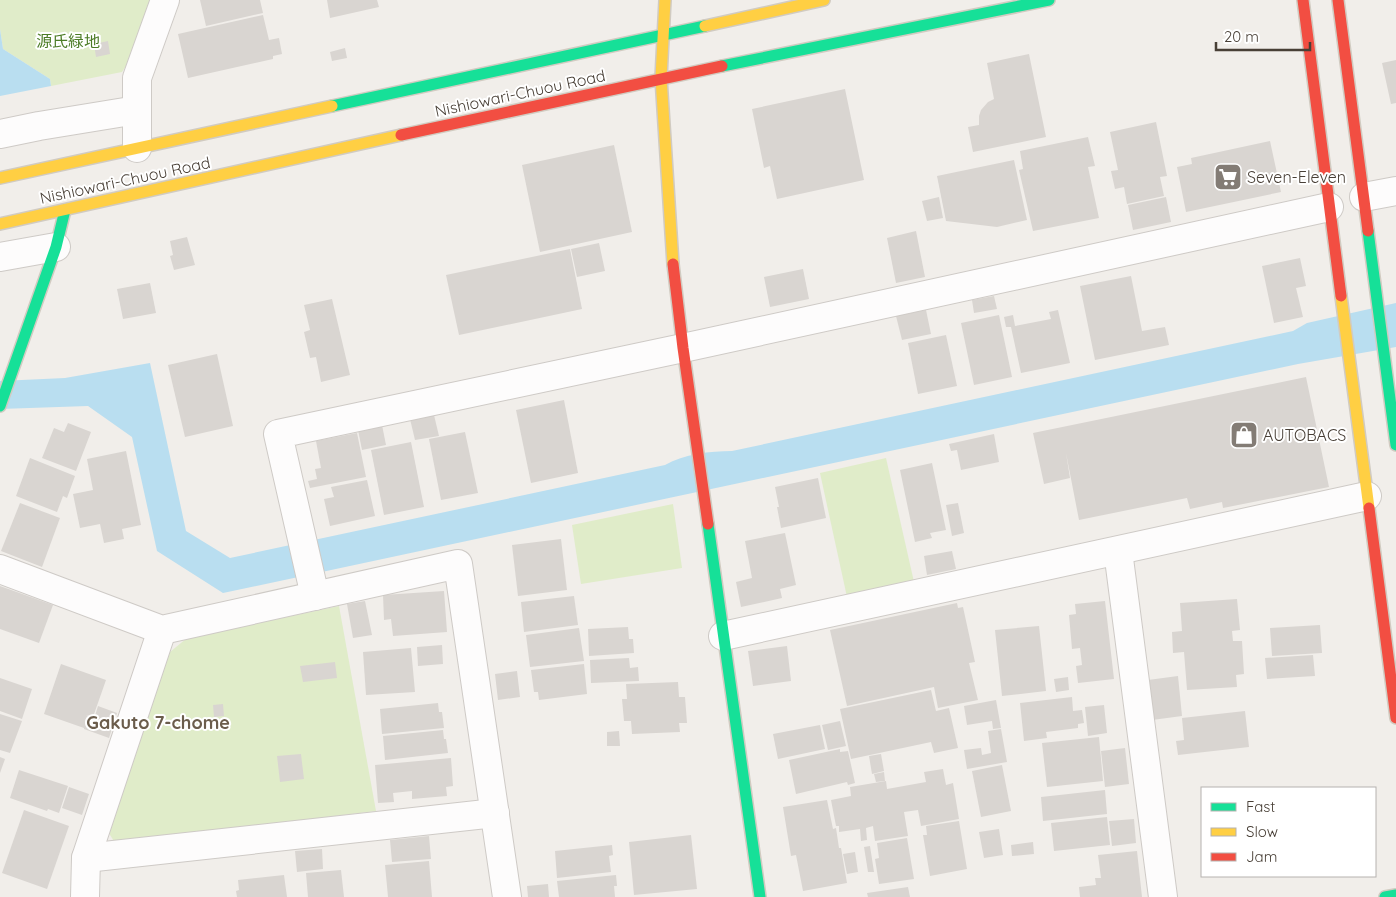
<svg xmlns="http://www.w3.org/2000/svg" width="1396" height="897" font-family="Quicksand,'Noto Sans JP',sans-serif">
<rect width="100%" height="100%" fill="#f1eeea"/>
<g fill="#e0ecc9">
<path d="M0,0H151L128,63L122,72L51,86L50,79L3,49L0,29Z"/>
<path d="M886,458L914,582L847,597L820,473Z"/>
<path d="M673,504L682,568L581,584L572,525Z"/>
<path d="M339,606L376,811L115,843L107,830L170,652L187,638Z"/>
</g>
<g fill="#b9def0">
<path d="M0,29L3,49L50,79L51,86L0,96Z"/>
<path d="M1396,303V347L1298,364L223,593L157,551L132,437L88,406L0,409V381L65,378L150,363L186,531L230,558L665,465C684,454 710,451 732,451L1293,331L1307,323Z"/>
</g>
<g fill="#d9d5d1">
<path d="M200,0H260L263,13L206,26Z"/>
<path d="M327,0H377L379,7L330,18Z"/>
<path d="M263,15L269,40L279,38L282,54L273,56V59L188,78L178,34Z"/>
<path d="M108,41L110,54L96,57L94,44Z"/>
<path d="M345,48L347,58L332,61L330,52Z"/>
<path d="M1029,54L1046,137L973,152L968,127L979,125V116L981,110L988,102L994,99L987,63Z"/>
<path d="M1396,60V103L1391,104L1382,63Z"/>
<path d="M845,89L864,180L777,199L770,166L764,168L752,109Z"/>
<path d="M1156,122L1167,176L1160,177L1164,196L1127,204L1124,187L1115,189L1111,171L1118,170L1110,132Z"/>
<path d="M1088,137L1095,166L1088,167L1099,218L1033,231L1019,170L1023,169L1020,151Z"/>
<path d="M1270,141L1281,192L1186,212L1177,167L1192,164L1191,158Z"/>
<path d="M614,145L632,232L540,252L522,165Z"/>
<path d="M1014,160L1027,220L997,227L946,221L937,176Z"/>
<path d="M939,197L943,218L927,221L922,201Z"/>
<path d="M1166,197L1171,222L1133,230L1128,205Z"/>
<path d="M916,231L925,277L896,283L887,238Z"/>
<path d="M187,237L195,265L174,270L170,256L173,255L170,241Z"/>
<path d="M599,243L605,271L577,277L571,249Z"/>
<path d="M570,249L582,309L459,335L446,275Z"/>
<path d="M1300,258L1306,286L1296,288L1303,317L1274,323L1262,266Z"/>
<path d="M803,269L809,299L770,307L764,277Z"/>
<path d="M1131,276L1142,331L1165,327L1169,345L1095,360L1080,286Z"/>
<path d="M150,283L156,313L123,319L117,289Z"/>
<path d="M994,296L997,309L974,313L972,300Z"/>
<path d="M332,299L350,375L321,382L316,357L310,358L304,332L310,330L304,305Z"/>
<path d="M926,310L931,334L902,340L896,316Z"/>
<path d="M1058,310L1070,363L1021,373L1011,327H1006L1004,317L1013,315L1015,326L1051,319L1049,312Z"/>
<path d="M999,315L1012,377L974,385L961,323Z"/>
<path d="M946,335L957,386L918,394L908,343Z"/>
<path d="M217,354L233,426L185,437L168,365Z"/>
<path d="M1306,377L1329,487L1223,508L1222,502L1190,509L1187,498L1079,520L1066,453L1070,478L1044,484L1033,433Z"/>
<path d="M564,400L578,473L531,483L516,410Z"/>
<path d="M434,415L439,436L415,440L410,419Z"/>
<path d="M68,423L91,432L76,471L42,458L54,428L64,432Z"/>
<path d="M382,425L386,445L362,450L358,430Z"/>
<path d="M465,432L478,493L441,500L429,439Z"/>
<path d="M357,433L366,477L310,488L308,481L317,479L315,469L321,468L316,441Z"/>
<path d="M994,434L999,462L961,470L957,450L951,451L949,444Z"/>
<path d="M411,442L424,507L384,515L371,450Z"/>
<path d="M126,451L141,525L122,529L124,539L104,543L100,524L80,528L73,494L93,490L87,459Z"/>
<path d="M30,458L75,476L67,498L63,496L57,512L16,496Z"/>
<path d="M932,463L946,530L930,533L932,538L915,542L900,470Z"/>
<path d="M818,478L826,518L781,528L777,507H779L775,487Z"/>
<path d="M367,480L375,516L330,526L324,499L334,497L331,487Z"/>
<path d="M20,503L60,518L42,567L1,551Z"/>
<path d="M958,503L964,533L952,536L946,505Z"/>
<path d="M785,533L796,585L780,589L782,598L741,607L736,582L752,578L745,541Z"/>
<path d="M561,539L567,590L518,596L512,545Z"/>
<path d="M952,551L956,569L927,575L924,556Z"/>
<path d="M0,586L53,605L39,643L0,629Z"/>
<path d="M444,591L447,632L393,636L391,619L384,620L383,595Z"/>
<path d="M574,596L578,625L524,632L521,602Z"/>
<path d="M1237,599L1240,630L1232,631L1233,641H1242L1244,674L1236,675L1237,687L1187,690L1184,652L1173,653L1172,632L1182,631L1180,603Z"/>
<path d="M365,601L372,635L353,638L347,604Z"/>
<path d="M1105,601L1114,679L1078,683L1076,666L1082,665L1080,648L1072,649L1069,615L1076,614L1075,604Z"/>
<path d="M957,603L958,608L963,607L975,662L969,663L978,700L938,708L934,687L847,706L830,630Z"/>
<path d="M1320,625L1322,653L1272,656L1270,628Z"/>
<path d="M1039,626L1046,691L1002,696L995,630Z"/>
<path d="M628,627L629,639H633L634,653L589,656L588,629Z"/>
<path d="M579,628L584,661L530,667L526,635Z"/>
<path d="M442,645L443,664L418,666L417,647Z"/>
<path d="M787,646L791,681L753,686L748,651Z"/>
<path d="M411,648L415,692L366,695L363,652Z"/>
<path d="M1313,655L1315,676L1267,679L1265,658Z"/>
<path d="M629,658L630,668L638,667L639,681L591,683L590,660Z"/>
<path d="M335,662L337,678L303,682L300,666Z"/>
<path d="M61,664L106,680L93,717L86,715L88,716L85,725L88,716L94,719L98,706L117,713L109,738L84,729V728L44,714Z"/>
<path d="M584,664L587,694L539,700L538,692H534L531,670Z"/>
<path d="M517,671L520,697L498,700L495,674Z"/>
<path d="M1178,676L1182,716L1152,720L1148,680Z"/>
<path d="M1068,677L1069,690L1056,692L1054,679Z"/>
<path d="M0,678L32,689L22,719L0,711Z"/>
<path d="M678,682L679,697H685L687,723H679L680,732L632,734L631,721H624L622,699H627L626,684Z"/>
<path d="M931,690L936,711L949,708L958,748L934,753L931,742L851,759L840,709Z"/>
<path d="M1072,697L1073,711L1082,710L1084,723L1078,724V728L1046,732L1047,738L1024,741L1020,703Z"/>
<path d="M996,700L1001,728L993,729L992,721L967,725L964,706Z"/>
<path d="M438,703L439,712H442L444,728L382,734L380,709Z"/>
<path d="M223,704L224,716L214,717L213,705Z"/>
<path d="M1104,705L1107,733L1088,736L1085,707Z"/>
<path d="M1245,711L1249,747L1178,755L1176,741L1184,740L1182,718Z"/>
<path d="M0,714L22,721L10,753L0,750Z"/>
<path d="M840,721L846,746L828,750L822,725Z"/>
<path d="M820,725L825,749L778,759L773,734Z"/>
<path d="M1001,729L1007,762L967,769L964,750L981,748L982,755L991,753L988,731Z"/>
<path d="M443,730L444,739H446L448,753L385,760L383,736Z"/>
<path d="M619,731L620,746H607V732Z"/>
<path d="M1099,737L1103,781L1047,787L1042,743Z"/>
<path d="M1125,748L1129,784L1105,787L1101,751Z"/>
<path d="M840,749V752L848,751L855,783L848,785L847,782L796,794L789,760Z"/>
<path d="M301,754L304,779L280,782L277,756Z"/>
<path d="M881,754L884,771L872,774L869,756Z"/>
<path d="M0,757L5,759L0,773Z"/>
<path d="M451,758L453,786L446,787L447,796L412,799V791L393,793L394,802L378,803L375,765Z"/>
<path d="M1002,765L1011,811L981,817L972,771Z"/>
<path d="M943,769L946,785L953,783L959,819L921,826L918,810L904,812L908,836L875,841L873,826L866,828L867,840L861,841L860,829L839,832V826H836L831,800L851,796L850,787L886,781L887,789L926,782L924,772Z"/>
<path d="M19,770L68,786L59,813L48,809L47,811L10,798Z"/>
<path d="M884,772L885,781L876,782L874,774Z"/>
<path d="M69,787L89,794L82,815L62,808Z"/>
<path d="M1105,790L1107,814L1043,821L1041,797Z"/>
<path d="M827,800L833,829L836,828L839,848H841L847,883L803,891L796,855L791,856L783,807Z"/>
<path d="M24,810L69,826L47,889L2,873Z"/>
<path d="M1107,817L1110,845L1054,851L1051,823Z"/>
<path d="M1134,819L1136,843L1112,846L1109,821Z"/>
<path d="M959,821L967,869L930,876L923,835H927L926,826Z"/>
<path d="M999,829L1003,855L984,858L979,832Z"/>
<path d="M691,835L697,889L634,895L629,842Z"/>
<path d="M429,836L431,859L392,862L390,840Z"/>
<path d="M907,838L914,879L879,884L875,859L879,858L877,843Z"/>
<path d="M1033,842L1034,854L1012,856L1011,845Z"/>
<path d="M612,845L613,855L609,856L611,872L557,878L555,851Z"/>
<path d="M870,846L874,872H868L864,847Z"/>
<path d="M322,849L323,869L297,872L295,851Z"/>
<path d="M1137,851L1142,897H1080L1079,887L1096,885L1095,878H1101L1098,855Z"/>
<path d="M855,852L858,872L847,874L843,854Z"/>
<path d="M429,861L432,897H388L385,865Z"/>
<path d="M341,870L344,897H308L306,873Z"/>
<path d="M284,875L287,897H237L236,891L239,890L238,880Z"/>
<path d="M616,875L617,886H614L615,897H559L557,881Z"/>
<path d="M548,884L549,897H528L527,886Z"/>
<path d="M908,887L910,897H868L867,893Z"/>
</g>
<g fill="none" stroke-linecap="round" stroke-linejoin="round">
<defs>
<g id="street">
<path d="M0,134L39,126L137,110"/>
<path d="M137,148V78L165,0"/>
<path d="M1364,197L1396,191"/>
<path d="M0,257L56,247"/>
<path d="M1118,551L1163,897"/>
<path d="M0,569L162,630L458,564L507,897"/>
<path d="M315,596L278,434L683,348L1329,207"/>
<path d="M723,636L1367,496"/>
<path d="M86,858L495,813"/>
<path d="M85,897L86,858L162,630"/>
</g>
<g id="fast">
<path d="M722,66L1049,0"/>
<path d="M332,106L705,26"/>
<path d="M1368,231L1396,445"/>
<path d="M0,406L56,247L65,210"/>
<path d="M708,524L760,897"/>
<path d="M1385,897L1396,895"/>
</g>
<g id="slow">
<path d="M665,0L661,78L673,264"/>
<path d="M705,26L824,0"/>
<path d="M0,178L332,106"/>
<path d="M0,224L401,135"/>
<path d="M1341,296L1369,508"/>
</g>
<g id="jam">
<path d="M1303,0L1341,296"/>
<path d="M1338,0L1368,231"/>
<path d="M401,135L722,66"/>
<path d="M673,264L683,348L708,524"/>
<path d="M1369,508L1396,718"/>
</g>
</defs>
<use href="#street" stroke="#cecac6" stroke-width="30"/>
<use href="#fast" stroke="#d1cbc1" stroke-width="14"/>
<use href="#slow" stroke="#d1cbc1" stroke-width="14"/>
<use href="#jam" stroke="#d1cbc1" stroke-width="14"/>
<use href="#street" stroke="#fdfcfc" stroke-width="28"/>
<use href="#fast" stroke="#16e098" stroke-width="11"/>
<use href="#slow" stroke="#ffcf43" stroke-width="11"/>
<use href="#jam" stroke="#f24e42" stroke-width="11"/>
</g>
<defs>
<symbol id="supermarket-square" viewBox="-11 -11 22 22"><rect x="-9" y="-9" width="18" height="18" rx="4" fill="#837c75" stroke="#fff"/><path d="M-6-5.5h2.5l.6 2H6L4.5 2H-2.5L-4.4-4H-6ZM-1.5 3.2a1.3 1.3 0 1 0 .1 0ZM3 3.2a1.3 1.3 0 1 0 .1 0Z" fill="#fff"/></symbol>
<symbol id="shop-square" viewBox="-11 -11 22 22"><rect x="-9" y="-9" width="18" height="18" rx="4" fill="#837c75" stroke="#fff"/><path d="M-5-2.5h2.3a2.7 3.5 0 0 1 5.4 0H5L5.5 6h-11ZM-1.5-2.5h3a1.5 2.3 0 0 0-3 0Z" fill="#fff"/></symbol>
</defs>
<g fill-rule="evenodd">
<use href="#supermarket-square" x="1212" y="161" width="32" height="32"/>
<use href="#shop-square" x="1228" y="419" width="32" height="32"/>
</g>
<g text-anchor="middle" stroke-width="4" stroke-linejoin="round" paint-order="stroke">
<g font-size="16" fill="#4c7c26" stroke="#fff">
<text x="68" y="47">源氏緑地</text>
</g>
<g font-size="16" fill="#483f36" stroke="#fff">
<text transform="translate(520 93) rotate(-12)" y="6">Nishiowari-Chuou Road</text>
<text transform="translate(125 180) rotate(-12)" y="6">Nishiowari-Chuou Road</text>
</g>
<g font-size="16" fill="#483f36" stroke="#fff" text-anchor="start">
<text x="1247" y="183">Seven-Eleven</text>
<text x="1263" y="441">AUTOBACS</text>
</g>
<g font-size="18" font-weight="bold" fill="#6b5d4c" stroke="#fff">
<text x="158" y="729">Gakuto 7-chome</text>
</g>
</g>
<rect x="1201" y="787" width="175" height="90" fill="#ffffff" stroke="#b6b2af"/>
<rect x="1211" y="803" width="25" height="8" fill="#16e098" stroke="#b6b2af"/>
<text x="1246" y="812" font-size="15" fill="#483f36">Fast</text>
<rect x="1211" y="828" width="25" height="8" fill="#ffcf43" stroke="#b6b2af"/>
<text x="1246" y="837" font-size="15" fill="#483f36">Slow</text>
<rect x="1211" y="853" width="25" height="8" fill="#f24e42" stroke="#b6b2af"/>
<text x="1246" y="862" font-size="15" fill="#483f36">Jam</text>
<path d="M1216 42v8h94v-8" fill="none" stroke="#483f36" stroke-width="2.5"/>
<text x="1224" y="42" font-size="15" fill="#483f36" stroke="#ffffff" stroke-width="4" paint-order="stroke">20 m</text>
</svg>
